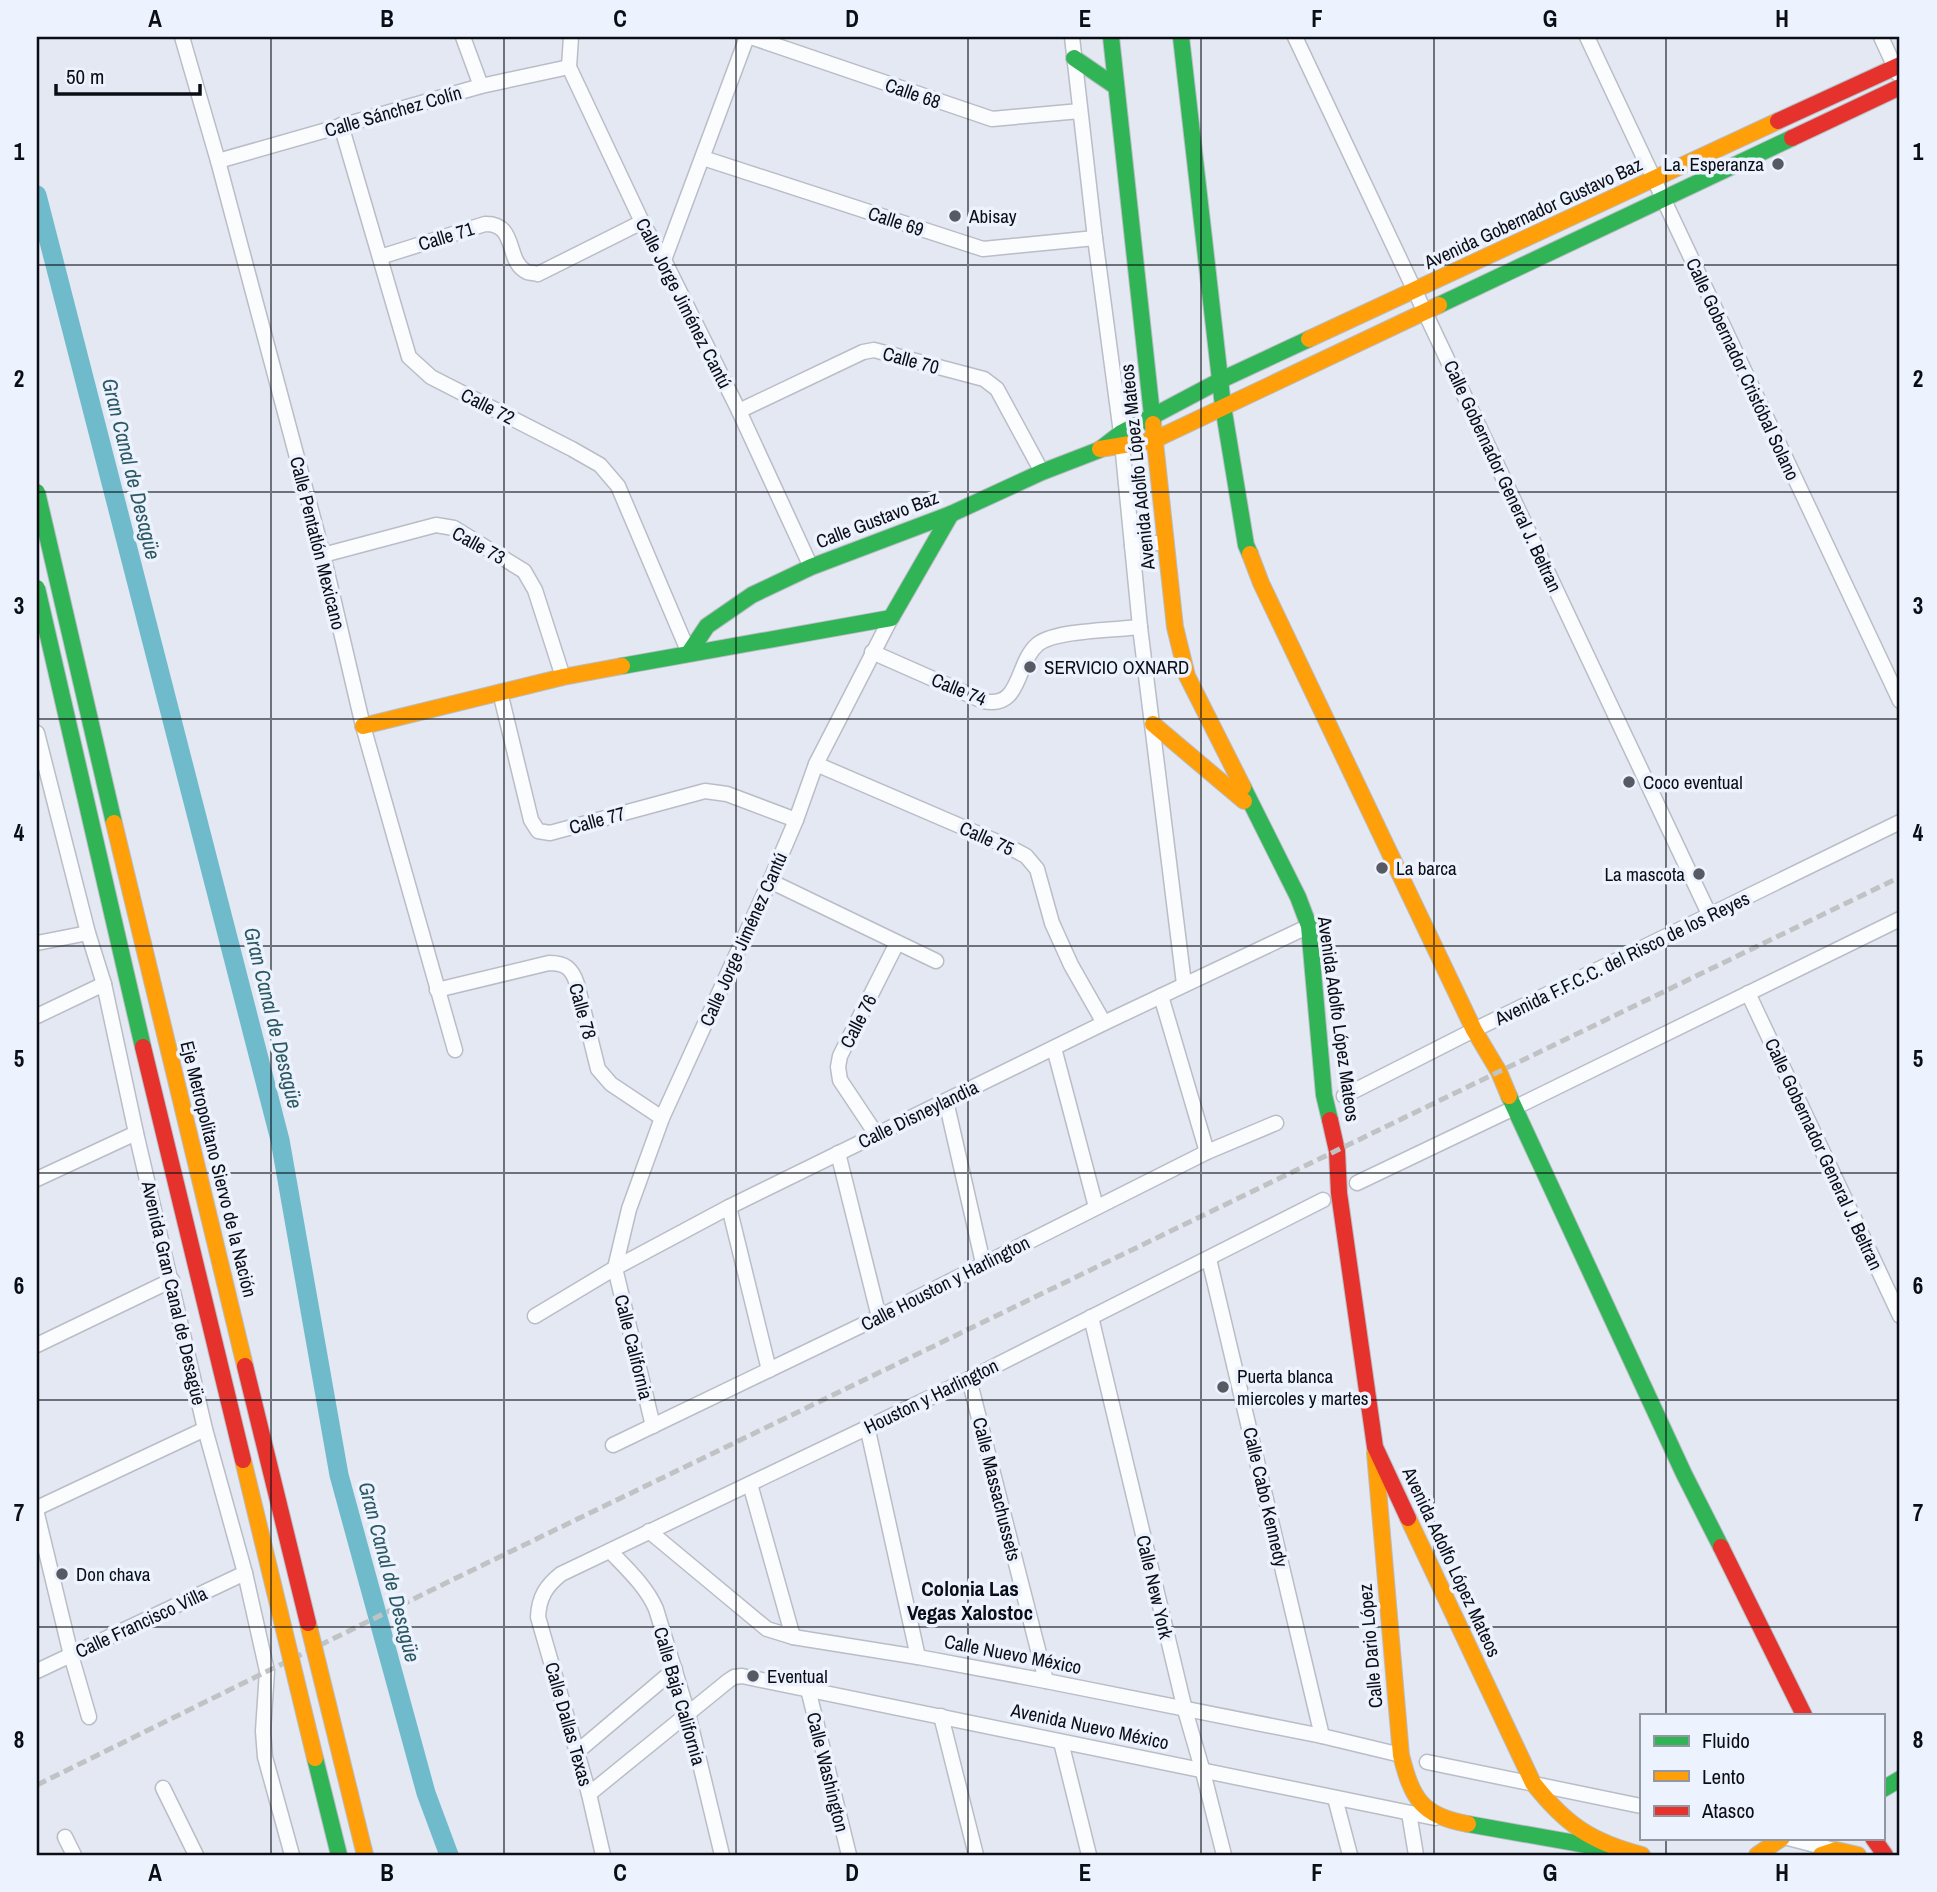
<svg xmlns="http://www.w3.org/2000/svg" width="1937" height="1892" font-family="'Archivo Narrow',sans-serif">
<rect width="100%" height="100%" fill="#e3e8f3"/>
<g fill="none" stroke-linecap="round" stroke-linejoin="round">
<path stroke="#70bbcb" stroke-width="19" d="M37,195L280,1140L339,1475L426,1793L449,1855"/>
<defs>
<g id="street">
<path d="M182,37L218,161L323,555L363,726L455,1050"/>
<path d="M463,37L481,86"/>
<path d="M571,37L569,67L642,222L664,260L739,411L811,567"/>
<path d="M751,37L992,119L1080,111"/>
<path d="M1072,37L1095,238L1121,433L1140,627L1184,984"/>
<path d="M1295,37L1710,916"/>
<path d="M1587,37L1900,701"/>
<path d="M1881,37L1898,74"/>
<path d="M341,125L409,357L431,377L572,449L600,465L618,486L689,653"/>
<path d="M703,158L983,249L1095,238"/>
<path d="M218,161L481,86L569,67"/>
<path d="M380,257L485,224C518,223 505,262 527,272C528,273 537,273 538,274L642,222"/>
<path d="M664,260L747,37"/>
<path d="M739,411L863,352L874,350L984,379L997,389L1042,472"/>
<path d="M1132,546L1166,542"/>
<path d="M323,555L436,525L454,528L524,571L535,590L563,677"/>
<path d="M872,652L983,701C1022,710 1015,663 1038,644C1056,630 1116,630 1140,627"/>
<path d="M500,692L531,820L538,831L550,833L705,791L727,794L796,820"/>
<path d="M37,733L88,933L104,984L136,1133L205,1429L245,1573L267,1671L263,1731L265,1757L292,1855"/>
<path d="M816,764L1009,847L1026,856L1037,869L1052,923L1071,965L1104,1023"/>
<path d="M770,881L936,961"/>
<path d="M37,943L88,933"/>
<path d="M437,990L549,963C565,963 572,968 577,984L598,1069L611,1084L662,1118"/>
<path d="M1748,993L1900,1316"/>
<path d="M1161,996L1207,1152"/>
<path d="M37,1016L104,984"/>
<path d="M1054,1048L1096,1207"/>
<path d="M1344,1096L1474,1030L1900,822"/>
<path d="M946,1101L983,1263"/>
<path d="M876,1134L840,1080L838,1067L840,1056L897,943"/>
<path d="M838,1153L879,1317"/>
<path d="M37,1179L136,1133"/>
<path d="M1357,1183L1514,1108L1900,919"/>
<path d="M729,1207L769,1370"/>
<path d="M1209,1259L1322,1736"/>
<path d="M535,1316L615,1268L729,1207L1104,1023L1309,926"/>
<path d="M1091,1317L1185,1710L1203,1772L1224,1855"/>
<path d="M37,1345L172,1280"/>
<path d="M969,1379L1046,1681"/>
<path d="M653,1426L615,1268L629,1209L662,1118L770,881L796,820L816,764L891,618"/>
<path d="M867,1426L918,1657"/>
<path d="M613,1445L879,1317L1207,1152L1276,1123"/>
<path d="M750,1484L793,1637"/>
<path d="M37,1508L205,1429"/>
<path d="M37,1514L71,1655L89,1717"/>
<path d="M649,1531L767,1629L793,1637L918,1657L1046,1681L1322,1736L1401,1755"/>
<path d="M610,1551C627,1569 646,1586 656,1609L688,1714L722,1855"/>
<path d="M37,1671L245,1573"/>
<path d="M808,1689L849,1855"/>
<path d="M941,1716L976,1855"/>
<path d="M1061,1742L1089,1855"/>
<path d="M577,1752L675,1669"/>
<path d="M1427,1762L1641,1806"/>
<path d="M163,1788L196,1855"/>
<path d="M589,1794L728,1681L734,1677L742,1676L1435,1818"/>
<path d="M1335,1798L1350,1855"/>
<path d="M1409,1813L1416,1855"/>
<path d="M65,1837L74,1855"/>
<path d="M1788,1838L1834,1850"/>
<path d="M603,1855L589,1794L538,1617C539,1597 546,1586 561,1574L969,1379L1323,1200"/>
</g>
<g id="fast">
<path d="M1111,37L1153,424"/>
<path d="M1181,37L1223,406L1246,545L1250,554"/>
<path d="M1074,58L1115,86"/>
<path d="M1439,305L1792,138"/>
<path d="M689,653L707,626L752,595L811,567L951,514L1042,472L1099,450L1121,433L1221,380L1309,339"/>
<path d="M622,666L891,618L951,514"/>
<path d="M1243,787L1298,897L1309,926L1324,1095L1330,1120"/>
<path d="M1509,1096L1684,1474L1721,1547"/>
<path d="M1883,1789L1900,1779"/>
<path d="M1468,1824L1609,1849"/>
</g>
<g id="slow">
<path d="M1309,339L1778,121"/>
<path d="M1153,424L1175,627L1187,676L1243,787"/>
<path d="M1100,449L1154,440L1439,305"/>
<path d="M1250,554L1261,583L1474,1030L1499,1072L1509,1096"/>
<path d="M1153,724L1244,801"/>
<path d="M363,726L563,677L622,666"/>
<path d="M1375,1453L1401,1755C1412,1798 1421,1816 1468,1824"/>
<path d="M1408,1518L1533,1783C1565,1824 1591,1842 1642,1855"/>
<path d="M1757,1855L1782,1838"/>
<path d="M1821,1855L1836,1850L1858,1855"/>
</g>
<g id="jam">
<path d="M1778,121L1900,65"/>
<path d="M1792,138L1900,87"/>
<path d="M1330,1120L1337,1151L1339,1193L1375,1447L1408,1518"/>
<path d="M1721,1547L1804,1715"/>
<path d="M1873,1838L1885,1855"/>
</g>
</defs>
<use href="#street" stroke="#b9bdc6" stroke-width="17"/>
<use href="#fast" stroke="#b9bdc6" stroke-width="18"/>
<use href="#slow" stroke="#b9bdc6" stroke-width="18"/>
<use href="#jam" stroke="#b9bdc6" stroke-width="18"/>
<use href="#street" stroke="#fbfcfd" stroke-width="14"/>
<use href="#fast" stroke="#30b455" stroke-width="16"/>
<use href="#slow" stroke="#ff9f0a" stroke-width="16"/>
<use href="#jam" stroke="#e5322d" stroke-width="16"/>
<path stroke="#c0c2c4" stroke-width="5" stroke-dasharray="10 5" stroke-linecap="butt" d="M37,1785L454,1579L1900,877"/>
<defs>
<g id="fast-bridge">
<path d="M37,492L114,823"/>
<path d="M37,588L143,1047"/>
<path d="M315,1758L339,1855"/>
</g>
<g id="slow-bridge">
<path d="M114,823L245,1366"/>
<path d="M243,1460L315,1758"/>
<path d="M308,1623L365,1855"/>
</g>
<g id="jam-bridge">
<path d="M143,1047L243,1460"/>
<path d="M245,1366L308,1623"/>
</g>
</defs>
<use href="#fast-bridge" stroke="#b9bdc6" stroke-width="18" stroke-linecap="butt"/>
<use href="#slow-bridge" stroke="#b9bdc6" stroke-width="18" stroke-linecap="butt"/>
<use href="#jam-bridge" stroke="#b9bdc6" stroke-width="18" stroke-linecap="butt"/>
<use href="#fast-bridge" stroke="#30b455" stroke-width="16"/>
<use href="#slow-bridge" stroke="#ff9f0a" stroke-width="16"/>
<use href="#jam-bridge" stroke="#e5322d" stroke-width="16"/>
</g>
<path fill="none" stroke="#0b0e15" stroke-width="2" stroke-opacity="0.55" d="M271,37V1855M504,37V1855M736,37V1855M968,37V1855M1201,37V1855M1434,37V1855M1666,37V1715M37,265H1900M37,492H1900M37,719H1900M37,946H1900M37,1173H1900M37,1400H1900M37,1627H1900M1666,1838V1855"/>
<g fill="#575a63" stroke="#edf2ff" stroke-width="2.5">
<circle cx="1778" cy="164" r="7"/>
<circle cx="955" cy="216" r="7"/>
<circle cx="1030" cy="667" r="7"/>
<circle cx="1629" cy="782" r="7"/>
<circle cx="1382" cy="868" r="7"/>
<circle cx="1699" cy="874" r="7"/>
<circle cx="1223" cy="1387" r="7"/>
<circle cx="62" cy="1574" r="7"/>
<circle cx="753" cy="1676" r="7"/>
</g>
<g text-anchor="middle" stroke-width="7" stroke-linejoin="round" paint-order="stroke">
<g font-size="19" fill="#0b0e15" stroke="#edf2ff">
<text transform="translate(913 93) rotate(19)" y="7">Calle 68</text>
<text transform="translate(393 111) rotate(-16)" y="7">Calle Sánchez Colín</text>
<text transform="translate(1533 213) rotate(-25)" y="7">Avenida Gobernador Gustavo Baz</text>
<text transform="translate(896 221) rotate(18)" y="7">Calle 69</text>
<text transform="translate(446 236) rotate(-17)" y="7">Calle 71</text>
<text transform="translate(684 303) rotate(63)" y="7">Calle Jorge Jiménez Cantú</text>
<text transform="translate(911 360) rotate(15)" y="7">Calle 70</text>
<text transform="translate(1743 369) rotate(65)" y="7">Calle Gobernador Cristóbal Solano</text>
<text transform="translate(488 406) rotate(27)" y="7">Calle 72</text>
<text transform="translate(1137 467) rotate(-96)" y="7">Avenida Adolfo López Mateos</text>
<text transform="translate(1503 476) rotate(65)" y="7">Calle Gobernador General J. Beltran</text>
<text transform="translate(877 519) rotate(-21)" y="7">Calle Gustavo Baz</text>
<text transform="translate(318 543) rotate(76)" y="7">Calle Pentatlón Mexicano</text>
<text transform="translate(479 545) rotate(29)" y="7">Calle 73</text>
<text transform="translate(959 689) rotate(22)" y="7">Calle 74</text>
<text transform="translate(597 820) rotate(-15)" y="7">Calle 77</text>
<text transform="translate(987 838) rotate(24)" y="7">Calle 75</text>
<text transform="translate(743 939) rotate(-66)" y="7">Calle Jorge Jiménez Cantú</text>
<text transform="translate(1622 958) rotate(-26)" y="7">Avenida F.F.C.C. del Risco de los Reyes</text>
<text transform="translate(583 1011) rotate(75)" y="7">Calle 78</text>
<text transform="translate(1339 1019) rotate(82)" y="7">Avenida Adolfo López Mateos</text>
<text transform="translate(858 1021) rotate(-63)" y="7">Calle 76</text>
<text transform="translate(918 1114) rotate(-26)" y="7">Calle Disneylandia</text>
<text transform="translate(1824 1154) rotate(65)" y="7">Calle Gobernador General J. Beltran</text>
<text transform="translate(219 1169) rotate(76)" y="7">Eje Metropolitano Siervo de la Nación</text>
<text transform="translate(945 1283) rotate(-27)" y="7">Calle Houston y Harlington</text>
<text transform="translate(174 1293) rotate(77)" y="7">Avenida Gran Canal de Desagüe</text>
<text transform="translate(634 1347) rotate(76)" y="7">Calle California</text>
<text transform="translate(931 1396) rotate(-26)" y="7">Houston y Harlington</text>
<text transform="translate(997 1489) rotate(76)" y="7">Calle Massachussets</text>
<text transform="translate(1266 1497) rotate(77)" y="7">Calle Cabo Kennedy</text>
<text transform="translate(1452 1562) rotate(65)" y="7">Avenida Adolfo López Mateos</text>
<text transform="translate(1155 1587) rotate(77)" y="7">Calle New York</text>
<text transform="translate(141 1622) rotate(-25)" y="7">Calle Francisco Villa</text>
<text transform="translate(1370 1646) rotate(-95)" y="7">Calle Dario López</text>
<text transform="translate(1013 1654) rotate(11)" y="7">Calle Nuevo México</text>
<text transform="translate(680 1696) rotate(74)" y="7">Calle Baja California</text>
<text transform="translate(569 1724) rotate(74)" y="7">Calle Dallas Texas</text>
<text transform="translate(1090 1726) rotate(12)" y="7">Avenida Nuevo México</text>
<text transform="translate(828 1772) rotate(76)" y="7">Calle Washington</text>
</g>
<g font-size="19" fill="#0b0e15" stroke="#edf2ff" text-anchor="start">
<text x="1764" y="171" text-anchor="end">La. Esperanza</text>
<text x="969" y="223">Abisay</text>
<text x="1044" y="674">SERVICIO OXNARD</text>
<text x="1643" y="789">Coco eventual</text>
<text x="1396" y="875">La barca</text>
<text x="1685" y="881" text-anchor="end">La mascota</text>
<text x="1237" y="1383">Puerta blanca<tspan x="1237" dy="22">miercoles y martes</tspan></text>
<text x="76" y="1581">Don chava</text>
<text x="767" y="1683">Eventual</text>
</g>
<g font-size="21" font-style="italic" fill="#2c5961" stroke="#edf2ff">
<text transform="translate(131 469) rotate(76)" y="7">Gran Canal de Desagüe</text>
<text transform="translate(273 1018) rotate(76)" y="7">Gran Canal de Desagüe</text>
<text transform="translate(389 1572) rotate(75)" y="7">Gran Canal de Desagüe</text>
</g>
<g font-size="21" font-weight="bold" fill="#0b0e15" stroke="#edf2ff">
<text x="970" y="1596">Colonia Las<tspan x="970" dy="24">Vegas Xalostoc</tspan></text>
</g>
</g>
<rect width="1937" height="1892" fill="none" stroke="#edf2ff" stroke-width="77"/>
<rect x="1640" y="1714" width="245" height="126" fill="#edf2ff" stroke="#9397a1" stroke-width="2"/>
<rect x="1654" y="1736" width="35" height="10" fill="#30b455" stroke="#9397a1" stroke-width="2"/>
<text x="1702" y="1748" font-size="21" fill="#0b0e15">Fluido</text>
<rect x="1654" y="1771" width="35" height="10" fill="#ff9f0a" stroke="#9397a1" stroke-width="2"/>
<text x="1702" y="1784" font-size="21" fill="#0b0e15">Lento</text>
<rect x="1654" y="1806" width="35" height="10" fill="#e5322d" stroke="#9397a1" stroke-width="2"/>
<text x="1702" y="1818" font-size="21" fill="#0b0e15">Atasco</text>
<path d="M56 84v10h144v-10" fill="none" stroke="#0b0e15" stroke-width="3.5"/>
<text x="66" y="84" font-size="21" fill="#0b0e15" stroke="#edf2ff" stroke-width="5" paint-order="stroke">50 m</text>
<rect x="38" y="38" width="1860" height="1816" fill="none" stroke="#0b0e15" stroke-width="2.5"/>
<g font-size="23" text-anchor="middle" font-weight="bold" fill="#0b0e15">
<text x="155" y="27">A</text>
<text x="387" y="27">B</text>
<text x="620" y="27">C</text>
<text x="852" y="27">D</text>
<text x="1085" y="27">E</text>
<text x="1317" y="27">F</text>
<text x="1550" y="27">G</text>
<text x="1782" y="27">H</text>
<text x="19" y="160">1</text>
<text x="1918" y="160">1</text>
<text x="19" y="387">2</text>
<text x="1918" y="387">2</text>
<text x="19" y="614">3</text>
<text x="1918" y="614">3</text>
<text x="19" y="841">4</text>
<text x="1918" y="841">4</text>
<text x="19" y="1067">5</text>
<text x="1918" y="1067">5</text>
<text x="19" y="1294">6</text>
<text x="1918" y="1294">6</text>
<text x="19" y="1521">7</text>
<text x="1918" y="1521">7</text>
<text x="19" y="1748">8</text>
<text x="1918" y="1748">8</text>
<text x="155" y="1881">A</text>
<text x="387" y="1881">B</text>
<text x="620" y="1881">C</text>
<text x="852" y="1881">D</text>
<text x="1085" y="1881">E</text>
<text x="1317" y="1881">F</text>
<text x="1550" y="1881">G</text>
<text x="1782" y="1881">H</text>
</g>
</svg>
